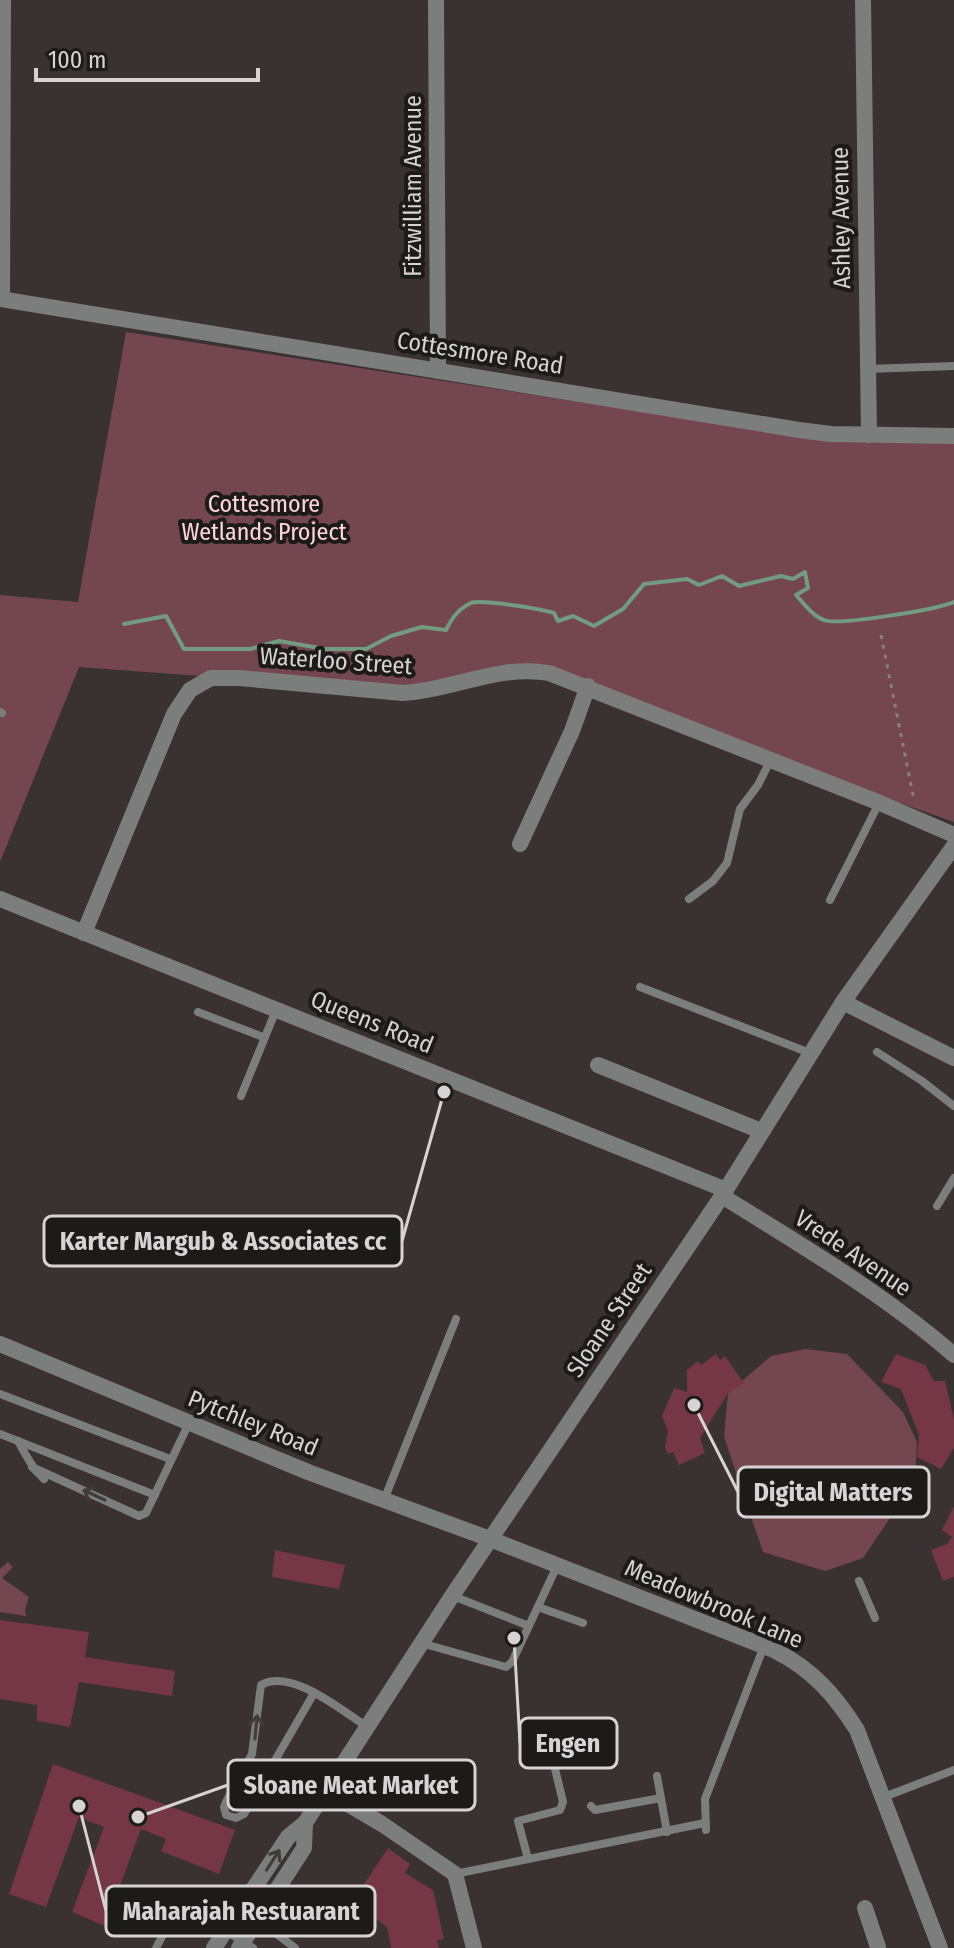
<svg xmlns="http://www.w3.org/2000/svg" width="954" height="1948" font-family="'Fira Sans Condensed',sans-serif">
<rect width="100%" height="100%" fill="#393132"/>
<g fill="#744750">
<path d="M126,332L839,442L954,441V822L526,671L420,692L79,667L0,862V595L78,602Z"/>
<path d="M806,1349L847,1354L903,1412L917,1442L915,1481L863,1558L825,1571L763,1552L724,1437L728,1393L771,1356Z"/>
<path d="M8,1562L13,1567L2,1578L29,1597L25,1610L26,1616L0,1612V1569Z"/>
</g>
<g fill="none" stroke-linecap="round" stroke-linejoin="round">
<path stroke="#729b81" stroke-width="4" d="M124,624L166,616L184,649H250L279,641L325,649H366L391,636L422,627L446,630C452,618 458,609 471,603C481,599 541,609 554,613L558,621L573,616L594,626L623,609L644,584L687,579L699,585L722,576L739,586L781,576L793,579L805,572L808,588L796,595C804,604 813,616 824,620C839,626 937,609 954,602"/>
</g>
<g fill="#753745">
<path d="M716,1354L720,1360L725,1356L744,1383L728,1393L700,1438L705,1453L679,1465L673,1452L668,1454L665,1448L668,1431L662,1416L674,1388L687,1392V1370L698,1361L701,1365Z"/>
<path d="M896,1354L925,1365L934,1381H945L954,1419V1448L941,1469L917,1457L919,1435L901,1389L881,1382Z"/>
<path d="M954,1506V1577L943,1581L931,1550L947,1544L952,1537L942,1530Z"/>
<path d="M275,1550L345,1565L339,1589L272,1577Z"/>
<path d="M0,1620L89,1632L85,1657L175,1671L172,1696L79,1682L70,1727L37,1721V1705L0,1699Z"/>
<path d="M53,1764L235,1830L219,1874L161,1851L166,1839L141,1829L105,1926L72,1912L104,1827L79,1817L46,1907L9,1894Z"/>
<path d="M388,1848L410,1864L405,1873L433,1890L444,1939L437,1940L439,1948H391L387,1927L352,1902Z"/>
</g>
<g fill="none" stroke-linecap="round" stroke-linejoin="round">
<path stroke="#878081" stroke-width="3" stroke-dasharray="4 6" stroke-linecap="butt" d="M881,635L914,800"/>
<g stroke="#7b7e7c" stroke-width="8">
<path d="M867,369L954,366"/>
<path d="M0,712L2,713"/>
<path d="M689,899L713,881L727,863L740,809L758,785L770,761"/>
<path d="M830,900L879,803"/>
<path d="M640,987L810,1053"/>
<path d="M198,1012L263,1037"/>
<path d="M877,1052L922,1081L954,1106"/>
<path d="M241,1096L276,1010"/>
<path d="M937,1206L954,1178"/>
<path d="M0,1394L170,1459"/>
<path d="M0,1434L155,1495"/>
<path d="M18,1441C26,1455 32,1468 44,1479L32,1467L139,1516L146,1513L189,1423"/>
<path d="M384,1500L456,1319"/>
<path d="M859,1581L875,1618"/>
<path d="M453,1596L529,1626"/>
<path d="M538,1607L583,1623"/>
<path d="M421,1643L506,1667L512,1662L557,1566"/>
<path d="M314,1693L244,1814L236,1818L226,1815L224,1807L227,1800L252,1754L261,1685C291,1668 341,1710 366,1726"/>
<path d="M657,1776L667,1832"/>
<path d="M884,1797L954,1770"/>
<path d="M591,1806L595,1810L661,1798"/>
<path d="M706,1830L705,1799L764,1646"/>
<path d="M528,1859L518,1821L560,1810L563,1802L544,1723"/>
<path d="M455,1874L705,1823"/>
<path d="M194,1919L226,1931L253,1948"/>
<path d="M278,1935L295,1948"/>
<path d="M156,1948L167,1927"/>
</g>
<g stroke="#7b7e7c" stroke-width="16">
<path d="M436,0L438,371"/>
<path d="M863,0L869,435"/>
<path d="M0,299L799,430L831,434L954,436"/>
<path d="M2,299L3,0"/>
<path d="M520,844L572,731L588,686"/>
<path d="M0,899L726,1190"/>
<path d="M84,933L174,714L190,690L211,678H239L403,693C452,690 500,664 549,673L880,803L954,835"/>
<path d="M843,1002L954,1058"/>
<path d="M598,1065L761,1131"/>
<path d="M722,1196C801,1245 884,1294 954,1355"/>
<path d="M0,1344L308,1472L490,1539L774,1650C812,1669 835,1695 857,1730L940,1948"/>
<path d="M324,1790L382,1824L455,1874L474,1948"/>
<path d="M865,1908L878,1947"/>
<path d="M214,1948L288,1837L305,1823L452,1596L722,1196L843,1002L954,846"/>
<path d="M239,1948L304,1848L305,1823"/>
</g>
</g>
<defs><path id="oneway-shaft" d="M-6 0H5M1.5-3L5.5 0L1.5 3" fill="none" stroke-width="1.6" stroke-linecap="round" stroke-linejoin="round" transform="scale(2)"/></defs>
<g stroke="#3e3d3c">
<use href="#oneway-shaft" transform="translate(94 1495) rotate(-155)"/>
<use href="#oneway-shaft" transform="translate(256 1727) rotate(-85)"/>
<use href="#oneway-shaft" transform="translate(273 1860) rotate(-57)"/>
</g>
<g text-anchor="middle" stroke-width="8" stroke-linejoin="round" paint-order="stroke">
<g font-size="24" fill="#d7d2d3" stroke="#1d1a1a">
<text transform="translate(413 186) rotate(-90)" y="8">Fitzwilliam Avenue</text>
<text transform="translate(841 218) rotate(-91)" y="8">Ashley Avenue</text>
<text transform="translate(480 353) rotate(9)" y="8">Cottesmore Road</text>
<text transform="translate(336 661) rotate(4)" y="8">Waterloo Street</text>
<text transform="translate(372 1022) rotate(22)" y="8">Queens Road</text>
<text transform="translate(853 1253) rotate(34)" y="8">Vrede Avenue</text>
<text transform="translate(609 1320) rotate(-56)" y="8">Sloane Street</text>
<text transform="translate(253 1423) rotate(22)" y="8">Pytchley Road</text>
<text transform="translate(714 1604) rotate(23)" y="8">Meadowbrook Lane</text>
</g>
<g font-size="24" fill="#fed4db" stroke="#1d1a1a">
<text x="264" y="512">Cottesmore<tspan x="264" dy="28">Wetlands Project</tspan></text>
</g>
</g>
<path fill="none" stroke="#d7d2d3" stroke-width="3" d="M444 1092L402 1241M694 1405L738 1492M514 1638L520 1743M138 1817L228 1785M79 1806L106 1911"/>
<g fill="#d7d2d3" stroke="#1d1a1a" stroke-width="3">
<circle cx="444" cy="1092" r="8"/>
<circle cx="694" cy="1405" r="8"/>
<circle cx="514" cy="1638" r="8"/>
<circle cx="138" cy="1817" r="8"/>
<circle cx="79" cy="1806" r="8"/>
</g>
<g fill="#1d1a1a" stroke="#d7d2d3" stroke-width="3">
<rect x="44" y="1216" width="358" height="50" rx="8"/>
<rect x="738" y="1467" width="191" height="50" rx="8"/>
<rect x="520" y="1718" width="97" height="50" rx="8"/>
<rect x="228" y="1760" width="247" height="50" rx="8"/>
<rect x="106" y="1886" width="269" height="50" rx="8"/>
</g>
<g font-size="26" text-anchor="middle" font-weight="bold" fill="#d7d2d3">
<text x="223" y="1250">Karter Margub &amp; Associates cc</text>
<text x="833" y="1501">Digital Matters</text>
<text x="568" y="1752">Engen</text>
<text x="351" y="1794">Sloane Meat Market</text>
<text x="241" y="1920">Maharajah Restuarant</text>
</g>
<path d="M36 68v12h222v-12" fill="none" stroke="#d7d2d3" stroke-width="4"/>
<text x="48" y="68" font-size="24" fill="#d7d2d3" stroke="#1d1a1a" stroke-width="6" paint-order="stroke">100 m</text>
</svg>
